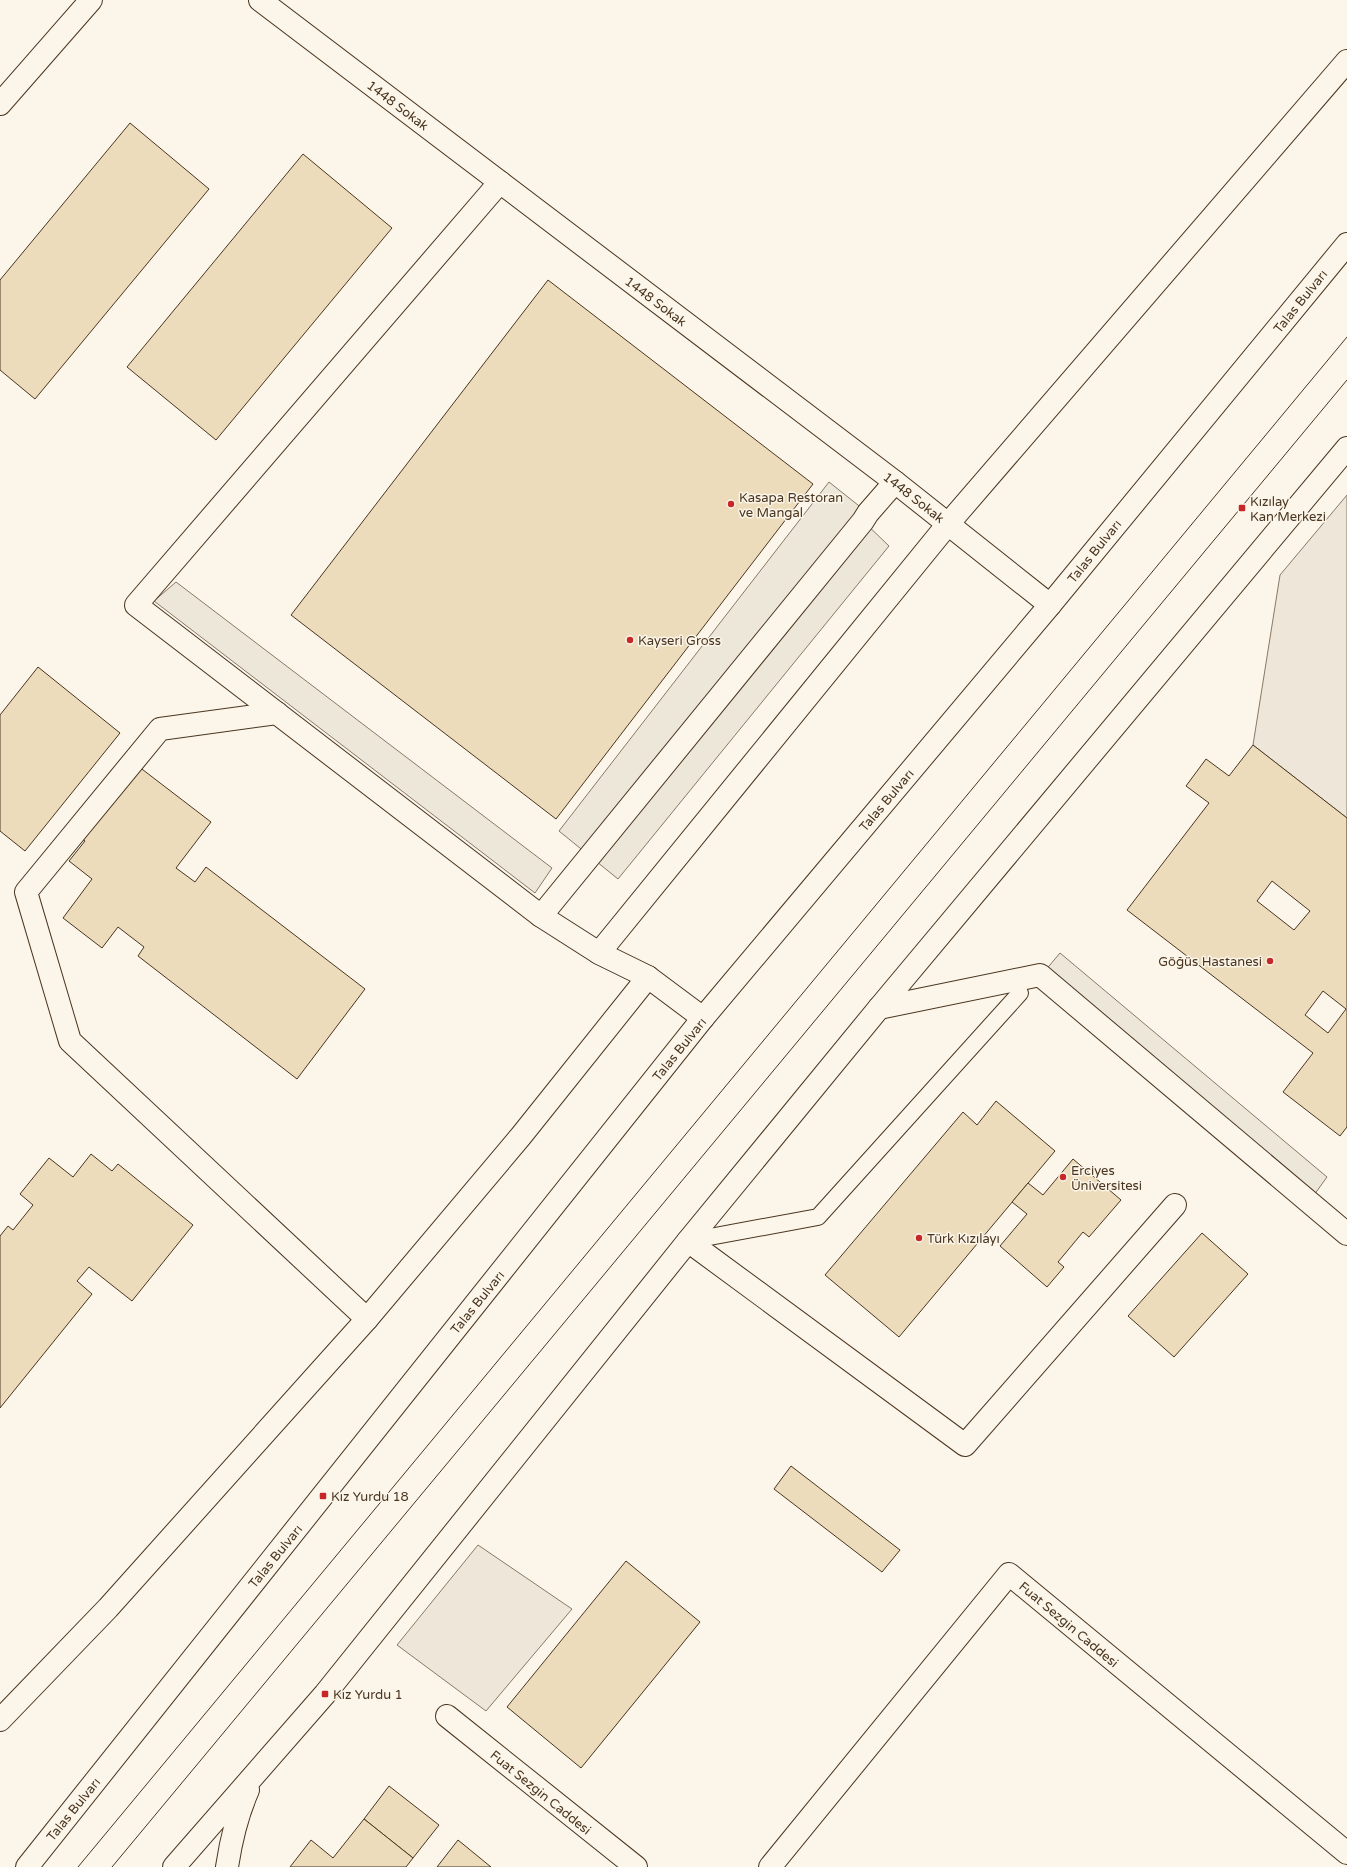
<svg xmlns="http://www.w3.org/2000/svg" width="1347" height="1867" font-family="'Varela Round',sans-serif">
<rect width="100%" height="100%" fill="#fbf6e9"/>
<g fill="#ede6d9" stroke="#887966">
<path d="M1347,495V818L1253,745L1280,575Z"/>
<path d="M478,1545L572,1609L486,1711L397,1645Z"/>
</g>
<g fill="#ede7d9" stroke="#887966">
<path d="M829,482L868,513L863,521L889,546L618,879L559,831Z"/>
<path d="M176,582L552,868L535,893L154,601Z"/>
<path d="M1060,953L1327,1177L1309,1202L1044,972Z"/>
</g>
<g fill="#ecdcbc" stroke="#4a3520" fill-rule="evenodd">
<path d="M130,123L209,189L35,399L0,370V280Z"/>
<path d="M303,154L392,228L216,440L127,367Z"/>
<path d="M548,280L813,484L556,819L291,615Z"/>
<path d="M38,667L120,733L25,851L0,831V715Z"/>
<path d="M1253,745L1347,818V1127L1340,1136L1283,1092L1313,1053L1127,910L1209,803L1186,786L1206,759L1229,776ZM1272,881L1310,911L1294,930L1257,901ZM1323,991L1346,1009L1328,1033L1305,1015Z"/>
<path d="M134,763L211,822L176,868L195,882L206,867L365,989L297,1079L138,956L144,947L118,927L102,948L63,918L92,879L69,861L85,841L78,836Z"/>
<path d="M996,1101L1055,1151L899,1337L825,1275L963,1112L977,1125Z"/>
<path d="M91,1154L112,1171L118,1164L193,1225L132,1301L89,1267L77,1281L92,1294L0,1408V1236L8,1226L13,1230L33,1205L20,1194L49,1158L73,1177Z"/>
<path d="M1073,1159L1121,1200L1089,1237L1083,1232L1058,1262L1064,1267L1047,1287L1000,1246L1027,1214L1012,1202L1028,1183L1043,1195Z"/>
<path d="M1202,1233L1248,1274L1174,1357L1128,1316Z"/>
<path d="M791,1466L900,1550L882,1572L774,1489Z"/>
<path d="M626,1561L700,1622L581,1768L507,1707Z"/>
<path d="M389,1786L439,1825L413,1858L364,1819Z"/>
<path d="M364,1819L413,1858L406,1867H290L311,1840L333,1858Z"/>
<path d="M458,1840L491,1867H437Z"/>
</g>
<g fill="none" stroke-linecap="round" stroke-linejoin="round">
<defs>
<path id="service" d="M688,1241L818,1217L1020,993"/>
<g id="minor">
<path d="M260,0L895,482L1050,605"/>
<path d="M0,104L91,0"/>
<path d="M500,182L136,605L541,916L599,953L648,977L703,1018"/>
<path d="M277,713L160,729L26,892L70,1041L367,1319"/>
<path d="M541,916L863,521L868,513L895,482"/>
<path d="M599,953L948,524L1347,61"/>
<path d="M879,1008L1040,975L1347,1234"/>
<path d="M688,1241L965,1445L1175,1205"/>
<path d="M447,1716L636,1867"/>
<path d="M0,1720L108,1608L367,1319L521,1136L648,977"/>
<path d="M770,1867L1009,1574L1347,1853"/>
</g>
<g id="primary">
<path d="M27,1867L703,1018L1050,605L1347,244"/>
<path d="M174,1867L325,1694L688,1241L879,1008L1347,448"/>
<path d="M227,1867C231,1840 237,1815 248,1790"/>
</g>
</defs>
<use href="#service" stroke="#4a3520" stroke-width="18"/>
<use href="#minor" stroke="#4a3520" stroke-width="24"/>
<use href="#primary" stroke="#4a3520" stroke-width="24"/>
<use href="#service" stroke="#fbf6e9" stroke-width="16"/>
<use href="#minor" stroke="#fbf6e9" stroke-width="22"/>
<use href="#primary" stroke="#fbf6e9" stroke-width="22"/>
<g stroke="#4a3520" stroke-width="1">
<path d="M78,1867L1347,337"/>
<path d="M112,1867L1347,380"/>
</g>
</g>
<g fill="#c62828" stroke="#fbf6e9" stroke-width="1.5">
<circle cx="731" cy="504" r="4"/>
<rect x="1238" y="504" width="8" height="8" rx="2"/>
<circle cx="630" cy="640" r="4"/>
<circle cx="1270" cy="961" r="4"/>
<circle cx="1063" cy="1177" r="4"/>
<circle cx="919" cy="1238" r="4"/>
<rect x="319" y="1492" width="8" height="8" rx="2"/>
<rect x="321" y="1690" width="8" height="8" rx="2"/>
</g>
<g text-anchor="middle" stroke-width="3" stroke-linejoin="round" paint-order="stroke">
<g font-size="13" fill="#4a3520" stroke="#fbf6e9">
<text transform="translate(398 105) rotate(37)" y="5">1448 Sokak</text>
<text transform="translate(656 301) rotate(37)" y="5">1448 Sokak</text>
<text transform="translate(1300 301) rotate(-51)" y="5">Talas Bulvarı</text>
<text transform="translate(914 497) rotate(38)" y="5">1448 Sokak</text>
<text transform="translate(1094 551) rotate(-51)" y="5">Talas Bulvarı</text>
<text transform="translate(886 800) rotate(-50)" y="5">Talas Bulvarı</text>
<text transform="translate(679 1049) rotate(-51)" y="5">Talas Bulvarı</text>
<text transform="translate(477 1302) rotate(-51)" y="5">Talas Bulvarı</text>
<text transform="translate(275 1556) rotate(-51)" y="5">Talas Bulvarı</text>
<text transform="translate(1069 1624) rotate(40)" y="5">Fuat Sezgin Caddesi</text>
<text transform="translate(541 1792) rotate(39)" y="5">Fuat Sezgin Caddesi</text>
<text transform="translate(73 1809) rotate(-51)" y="5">Talas Bulvarı</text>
</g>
<g font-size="13" fill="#4a3520" stroke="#fbf6e9" text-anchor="start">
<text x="739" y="502">Kasapa Restoran<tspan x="739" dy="15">ve Mangal</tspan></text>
<text x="1250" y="506">Kızılay<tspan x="1250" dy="15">Kan Merkezi</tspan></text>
<text x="638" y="645">Kayseri Gross</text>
<text x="1262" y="966" text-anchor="end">Göğüs Hastanesi</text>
<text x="1071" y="1175">Erciyes<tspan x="1071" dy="15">Üniversitesi</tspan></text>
<text x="927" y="1243">Türk Kızılayı</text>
<text x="331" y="1501">Kız Yurdu 18</text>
<text x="333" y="1699">Kız Yurdu 1</text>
</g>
</g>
</svg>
